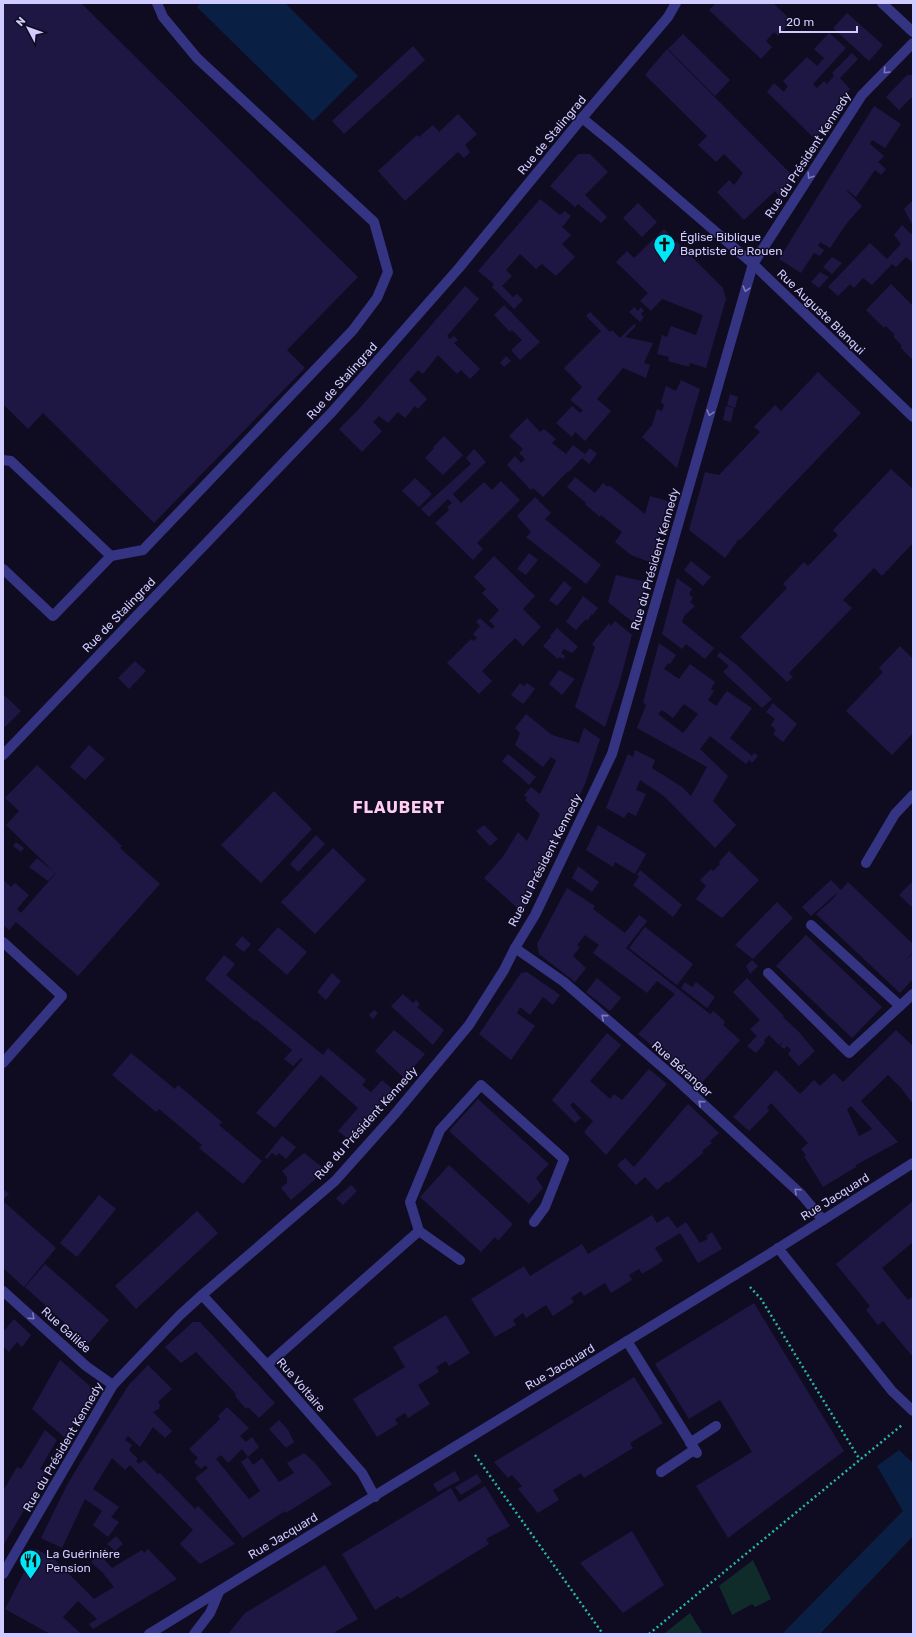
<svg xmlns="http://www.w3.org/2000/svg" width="916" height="1637" font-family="Rubik,sans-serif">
<rect width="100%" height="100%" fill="#0f0c21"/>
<g fill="#0f2c2a">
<path d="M753,1560L771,1599L755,1607L752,1604L732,1615L719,1586Z"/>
<path d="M690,1613L703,1634H665V1633Z"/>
</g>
<g fill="#092044">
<path d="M201,3H285L358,76L313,121L197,7Z"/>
<path d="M899,1450L913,1463V1536L820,1634H782L903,1511L877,1466Z"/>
</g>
<g fill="#1e1743" fill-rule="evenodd">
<path d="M3,3H81L358,277L287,350L305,368L154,523L43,413L28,429L3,404Z"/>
<path d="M716,3H773L791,20L788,23L789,24L778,36L774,32L766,41L772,47L761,59L709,10Z"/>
<path d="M847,13L883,45L869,61L833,28Z"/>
<path d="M829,33L846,48L813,84L817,88L824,81L827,84L834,76L832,73L852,53L858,59L840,78L850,89L816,140L767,92L774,83L784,92L788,86L783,81L807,57L817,66L824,58L814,49Z"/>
<path d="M683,34L730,80L715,96L668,49Z"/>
<path d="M413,46L425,60L344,134L332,121Z"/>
<path d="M667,49L794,177L781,198L775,191L744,220L717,192L729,180L734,185L743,173L724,154L716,162L698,145L707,136L645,75Z"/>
<path d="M907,75H913V96L899,110L886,97Z"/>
<path d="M874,106L901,124L885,148L872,140L870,144L884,156L878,162L886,169L881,175L875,170L856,197L847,190V191L862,206L847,223L830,248L820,242L818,246L824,250L820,256L814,253L801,273L779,259Z"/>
<path d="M458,114L477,134L465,145L470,152L464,158L458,152L405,201L378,171L417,135L419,137L433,125L439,132Z"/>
<path d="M578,154H590L608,172L585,195L607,217L601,223L578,204L575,207L550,186Z"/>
<path d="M540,199L560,215L565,211L571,216L562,227L571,235L562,244L575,257L556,276L542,264L536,269L520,254L506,270L512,276L502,286L513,297L517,294L523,300L514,309L492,287L494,284L478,271Z"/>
<path d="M913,200V226L904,209Z"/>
<path d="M638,203L657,222L642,237L623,218Z"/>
<path d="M902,225L911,234L913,232V263L906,257L896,267L892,264L872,285L863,278L854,288L850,284L838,296L828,287L870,243L887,259L901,244L894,235Z"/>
<path d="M664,229L723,288L726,299L706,368L690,363L689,367L668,361L669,357L657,354L662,335L667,337L671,326L696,335L703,315L662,299L651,311L640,301L648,293L616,262L627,251L634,258Z"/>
<path d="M832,257L842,263L832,274L823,267Z"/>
<path d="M820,272L829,277L819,288L811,282Z"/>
<path d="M891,284L913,306V360L900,347L902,346L893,336L895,335L886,326L884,328L866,310Z"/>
<path d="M465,286L479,299L447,336L450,339L454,336L458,340L454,343L480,369L470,379L461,370L457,374L438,355L423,374L418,370L409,380L427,399L418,409L415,406L405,418L398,412L388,423L379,416L373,422L382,431L362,452L339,429L359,409Z"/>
<path d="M504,305L540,342L520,360L511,350L522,340L512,330L510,332L494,315Z"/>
<path d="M634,307L638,311L641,307L644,311L641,314L644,317L640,322L629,312Z"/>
<path d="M590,312L610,332L612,330L620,338L634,324L636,326L625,337L653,343L644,363L650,365L646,378L623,368L597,399L611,411L585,441L575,432L572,437L556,423L572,406L580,413L583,410L570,400L582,387L564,368L601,331L586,316Z"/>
<path d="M506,356L511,361L504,367L500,363Z"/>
<path d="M818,372L861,413L740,540L739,539L725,558L689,530L705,472L719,475L760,432L754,427L775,405L781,411Z"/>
<path d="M681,380L700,389L677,468L642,437L652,425L657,409L662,411L664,405L661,402L666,386L676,391Z"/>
<path d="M730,394L738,397L735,408L727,405Z"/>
<path d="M726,406L734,408L731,422L723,420Z"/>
<path d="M527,418L540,432L544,429L556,439L552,443L566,454L573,445L585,454L590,448L597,454L589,464L582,458L569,472L568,471L543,497L533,488L531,490L507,465L515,456L521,463L525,459L519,453L523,449L509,436Z"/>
<path d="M444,436L463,455L443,475L425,458L434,448L433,447Z"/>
<path d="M474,449L486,462L453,494L461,503L484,482L492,490L501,481L520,500L477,543L483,549L473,560L435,523L449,510L447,507L452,503L448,499L429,517L421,509L471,464L466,458Z"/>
<path d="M891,469L913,489V543L882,576L874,568L843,600L852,608L789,673L793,677L787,682L740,637L787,588L783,584L804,562L808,566L838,535L833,530Z"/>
<path d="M575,477L595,493L603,483L608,487L609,485L645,514L650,496L668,501L652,563L631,555L615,542L622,532L601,515L600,517L585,504L586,503L567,487Z"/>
<path d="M415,478L432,494L419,507L402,491Z"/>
<path d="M535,497L551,513L545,519L601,565L586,584L526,537L531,532L517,516Z"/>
<path d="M529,553L538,560L526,575L517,569Z"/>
<path d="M494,556L535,596L523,609L541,627L523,646L515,638L482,671L492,681L479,694L447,663L471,639L473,641L477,638L473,634L480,626L476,622L480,618L492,629L495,626L489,621L499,610L482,593L486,589L474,577Z"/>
<path d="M691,561L711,577L703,586L684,570Z"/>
<path d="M616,575L647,582L635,624L608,602Z"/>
<path d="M677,578L692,589L689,594L693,598L690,602L695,606L684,616L682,622L714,648L705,659L686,644L682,649L662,634Z"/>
<path d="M564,581L572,588L557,606L549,600Z"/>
<path d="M583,596L598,608L593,615L592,614L587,621L586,619L576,630L566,622Z"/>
<path d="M615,621L632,635L620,681L605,727L575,707L595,647L592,644L609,623L611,626Z"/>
<path d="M557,628L578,647L572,653L564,649L561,653L565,656L564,659L559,657L558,659L543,646L551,637L550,636Z"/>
<path d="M659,643L676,655L670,664L668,663L664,669L679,679L690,664L715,682L711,689L714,691L708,700L716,706L727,691L752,708L730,738L752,756L754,753L758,756L752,763L749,760L746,764L710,736L700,749L728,776L713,801L736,825L715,848L664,796L640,780L636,790L646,794L636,816L628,812L624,818L606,808L628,754L633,757L635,750L655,760L652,768L682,787L691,796L707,767L637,728L646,705L643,702ZM684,704L698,714L683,733L658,714L662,710L673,718Z"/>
<path d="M900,646L912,658L913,656V733L892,755L846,711L883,672L879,668Z"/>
<path d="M720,652L737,665L772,699L762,708L723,672L729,666L717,656Z"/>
<path d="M135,661L146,671L129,689L118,678Z"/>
<path d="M559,670L575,679L562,695L549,684Z"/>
<path d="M520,683L524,686L527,683L535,689L523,704L511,695Z"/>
<path d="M3,694L21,711L5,727L3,725Z"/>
<path d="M773,703L797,724L783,742L773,734L776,730L771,725L775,719L766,712Z"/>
<path d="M526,714L552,735L579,743L584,728L600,739L585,784L523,913L484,878L502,858L518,832L527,841L540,814L525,800L527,798L524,795L531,787L540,794L556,761L551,757L543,767L515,745L520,733L515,728Z"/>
<path d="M89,745L105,759L85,780L70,767Z"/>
<path d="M508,754L536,777L529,785L502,761Z"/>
<path d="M37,765L122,846L120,848L160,884L78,976L16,922L9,930L3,925V880L11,887L15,883L29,895L17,909L21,913L56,873H55L48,881L29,867L37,858L54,872L6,825L19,811L5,798Z"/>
<path d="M274,791L312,829L261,883L221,845Z"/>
<path d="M484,825L498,839L490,846L476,831Z"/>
<path d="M598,825L646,854L635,874L615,862L613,867L586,850Z"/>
<path d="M316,835L325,844L298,872L290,864Z"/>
<path d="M16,842L24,848L21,852L13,846Z"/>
<path d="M333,848L366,880L315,934L281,902Z"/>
<path d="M729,851L759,880L722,918L696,899L706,886L700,880L711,869L713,871L720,864L719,862Z"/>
<path d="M578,866L599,882L592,892L572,878Z"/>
<path d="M640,870L682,905L673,917L633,885L639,877L637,874Z"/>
<path d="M831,880L841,890L848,882L913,944V952L902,964L913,953V979L900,993L816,914L833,899L838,892L811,916L802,907Z"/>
<path d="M913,881V908L899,895Z"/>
<path d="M567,888L595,906L593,909L625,933L639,915L647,921L626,948L710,1014L713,1011L717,1014L725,1022L723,1025L740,1040L698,1087L666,1060L667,1058L638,1034L675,994L657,981L647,993L593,953L599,945L585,935L577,945L580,947L573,956L586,968L575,982L539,954L537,944Z"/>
<path d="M777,902L793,918L753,959L735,945Z"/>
<path d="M278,927L307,952L287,975L258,950Z"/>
<path d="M645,927L693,964L677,985L629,948Z"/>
<path d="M806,935L882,1007L852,1038L776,966Z"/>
<path d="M242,936L251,944L244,952L235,945Z"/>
<path d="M224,955L235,964L226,975L323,1055L328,1048L366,1080L362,1085L371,1092L382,1080L395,1091L351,1141L338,1131L358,1108L321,1075L275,1128L256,1113L303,1059L301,1058L293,1066L284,1059L292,1050L256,1020L255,1021L205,979Z"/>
<path d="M752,960L758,966L750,974L746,966Z"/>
<path d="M527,972L560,995L553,1005L543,997L530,1015L520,1007L517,1013L535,1026L511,1060L479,1034L521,973Z"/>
<path d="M332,973L341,981L326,1000L317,992Z"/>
<path d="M597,978L621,998L610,1011L586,992Z"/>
<path d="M747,978L784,1016L783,1017L799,1032L815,1051L799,1066L788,1054L791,1050L787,1046L784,1049L780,1046L783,1042L779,1045L769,1035L764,1040L765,1043L756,1053L747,1046L757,1036L750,1029L760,1020L733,992Z"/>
<path d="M685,982L692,987L696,982L715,997L707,1008L681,988Z"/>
<path d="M403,994L413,1003L416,1000L420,1004L417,1007L444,1030L433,1045L391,1006Z"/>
<path d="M374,1010L378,1013L373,1019L369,1015Z"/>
<path d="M394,1030L425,1054L404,1078L375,1051Z"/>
<path d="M896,1030L913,1046V1104L901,1088L888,1075L861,1101L898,1142L856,1165V1167L823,1187L804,1156L806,1155L801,1149L808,1143L771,1103L767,1108L769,1111L749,1131L733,1117L776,1070L800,1094L814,1080L820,1086L834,1073L843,1082ZM851,1106L872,1129L859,1136L847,1109Z"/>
<path d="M607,1033L621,1045L590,1081L610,1099L614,1094L622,1100L649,1069L667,1084L606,1155L584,1132L593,1121L573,1102L570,1105L581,1118L575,1123L552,1100Z"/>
<path d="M131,1053L175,1089L178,1085L222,1122L219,1125L262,1161L243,1184L199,1148L202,1145L159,1109L156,1112L112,1075Z"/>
<path d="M478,1099L549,1164L536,1178L543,1188L529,1204L449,1131Z"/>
<path d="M688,1104L719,1133L710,1141L712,1143L702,1151L704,1152L668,1183L667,1181L657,1190L645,1177L636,1185L617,1165L625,1158L634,1167Z"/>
<path d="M282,1136L296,1147L286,1159L279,1153L277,1156L272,1153L267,1159L265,1157Z"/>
<path d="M304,1153L326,1170L291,1200L281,1188L287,1183V1177L282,1171Z"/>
<path d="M449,1165L513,1224L498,1241L495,1237L481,1252L420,1197Z"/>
<path d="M351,1185L357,1191L343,1205L336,1198Z"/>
<path d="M3,1189L9,1194L3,1200Z"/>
<path d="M99,1195L116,1209L77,1257L60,1243Z"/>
<path d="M3,1201L56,1248L24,1287L3,1268Z"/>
<path d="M913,1201V1242L882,1268L908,1300L913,1296V1357L883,1321L878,1325L866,1310L870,1306L836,1264Z"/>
<path d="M197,1211L218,1233L136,1309L115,1286Z"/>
<path d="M652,1215L657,1223L668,1216L677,1228L686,1222L700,1243L708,1239L706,1236L712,1232L722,1249L698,1263L680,1233L655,1248L663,1261L642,1274L639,1269L629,1275L632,1280L611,1293L605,1283L584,1296L581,1291L571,1298L574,1302L553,1316L546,1305L526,1318L523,1313L513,1320L516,1325L495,1337L471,1299L524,1266L530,1276L582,1244L588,1254Z"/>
<path d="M45,1264L109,1320L88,1344L25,1287Z"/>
<path d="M754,1303L844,1451L728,1538L696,1486L752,1452L720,1400L689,1419L655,1364Z"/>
<path d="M446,1315L470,1353L449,1366L446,1361L436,1367L439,1372L418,1385L430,1404L408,1418L405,1413L395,1419L398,1424L377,1437L353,1399L405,1367L393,1347Z"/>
<path d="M14,1319L31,1335L22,1347L17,1342L9,1352L3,1346V1332Z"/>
<path d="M193,1322H200L275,1403L259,1418L248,1407L246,1409L235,1396L236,1394L196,1352L181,1363L165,1347Z"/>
<path d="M60,1360L90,1386L91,1393L65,1438L32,1409Z"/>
<path d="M148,1365L172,1389L158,1402L160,1405L159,1409L153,1412L172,1431L165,1438L153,1427L140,1447L128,1436L125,1440L132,1445L129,1450L138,1459L136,1461L139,1464L144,1460L158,1474L160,1473L195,1509L198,1506L235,1544L200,1564L180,1544L193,1530L130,1465L125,1470L112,1458L93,1489L119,1507L111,1517L119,1522L108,1537L93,1525L102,1511L85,1499L62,1548L41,1538L67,1485L96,1437L128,1386Z"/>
<path d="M634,1377L663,1423L630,1443L633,1448L584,1478L581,1473L553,1490L559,1500L538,1513L518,1489L522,1486L512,1475L508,1478L494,1462Z"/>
<path d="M227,1407L249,1428L240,1436L246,1442L252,1437L259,1447L248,1457L242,1449L228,1463L221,1455L216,1459L249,1499L260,1491L241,1462L248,1457L253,1465L262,1458L279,1482L294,1473L287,1463L304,1453L314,1462L332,1484L286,1513L285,1511L243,1538L195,1478L208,1468L205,1465L201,1469L194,1462L198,1458L189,1449L220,1419L218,1416Z"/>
<path d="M279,1420L288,1430L294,1442L286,1448L269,1429Z"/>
<path d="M45,1430L57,1440L40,1469L46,1472L3,1546V1491L17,1467L21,1469Z"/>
<path d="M455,1471L460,1480L438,1492L433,1484Z"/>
<path d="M477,1474L482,1482L461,1495L455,1487Z"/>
<path d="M485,1486L510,1526L486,1539L489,1544L400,1599L398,1596L375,1610L342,1554L451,1488L459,1502Z"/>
<path d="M632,1531L664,1585L623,1613L580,1563Z"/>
<path d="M116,1536L123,1544L115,1551L107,1544Z"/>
<path d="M105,1547L108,1550L102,1557L112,1568L142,1550L144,1553L148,1549L177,1579L93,1629L89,1624L97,1619L78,1601L63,1617L81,1634H50L5,1609L36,1549L54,1559L94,1599L114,1587L102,1572L91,1562Z"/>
<path d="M325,1565L358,1619L335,1632L336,1634H228L245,1613Z"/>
</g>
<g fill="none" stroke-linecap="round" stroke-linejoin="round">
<g stroke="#28b8aa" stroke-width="2.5" stroke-dasharray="2 3" stroke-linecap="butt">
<path d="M750,1287L761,1299L860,1460"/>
<path d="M475,1455L603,1634"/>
<path d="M649,1634L902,1425"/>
</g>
<g stroke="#353483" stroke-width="10">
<path d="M3,460L11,461L111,556L53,616L3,569"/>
<path d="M111,556L143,550L353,330L377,298L388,272L374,222L197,58L163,17L157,3"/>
<path d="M866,863L895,814L913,795"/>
<path d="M811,925L900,1006"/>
<path d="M768,973L849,1053L913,994"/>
<path d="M419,1231L460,1260"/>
<path d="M778,1248L892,1391L913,1411"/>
<path d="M627,1341L697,1453"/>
<path d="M267,1365L419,1231L410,1202L440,1130L481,1085L564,1159L545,1207L534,1222"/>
<path d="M690,1443L716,1426"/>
<path d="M661,1472L694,1450"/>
</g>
<g stroke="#353483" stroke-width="10">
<path d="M882,3L913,32"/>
<path d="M582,118L615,145L753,264L913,417"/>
<path d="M3,942L62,996L3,1063"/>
<path d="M515,948L564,982L676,1079L801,1194L823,1220"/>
<path d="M3,1291L86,1366L113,1385"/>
<path d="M202,1295L267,1365L362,1473L375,1497"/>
<path d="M3,1574L113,1385L180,1315L202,1295L335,1181L394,1115L469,1025L504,970L515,948L535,915L612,754L753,264L862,95L913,43"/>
<path d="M194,1634L210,1613L219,1592"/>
</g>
<g stroke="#353483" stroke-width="10">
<path d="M3,755L332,412L459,268L582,118L668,17L676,3"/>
<path d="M149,1634L766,1256L913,1163"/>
</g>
</g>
<defs><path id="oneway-chevron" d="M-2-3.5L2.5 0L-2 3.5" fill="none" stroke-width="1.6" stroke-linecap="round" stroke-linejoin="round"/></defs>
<g stroke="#7b78bb">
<use href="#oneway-chevron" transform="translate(886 71) rotate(135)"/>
<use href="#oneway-chevron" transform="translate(810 176) rotate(123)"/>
<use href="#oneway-chevron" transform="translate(746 289) rotate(106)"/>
<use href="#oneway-chevron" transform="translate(710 413) rotate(106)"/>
<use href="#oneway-chevron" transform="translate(604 1017) rotate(-139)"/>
<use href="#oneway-chevron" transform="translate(701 1103) rotate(-138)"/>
<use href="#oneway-chevron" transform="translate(797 1191) rotate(-137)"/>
<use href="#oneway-chevron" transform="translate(32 1317) rotate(42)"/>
</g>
<defs>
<symbol id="church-pin" viewBox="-11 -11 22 30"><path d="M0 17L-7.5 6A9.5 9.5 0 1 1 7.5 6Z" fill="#00e7f7" stroke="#0f0c21"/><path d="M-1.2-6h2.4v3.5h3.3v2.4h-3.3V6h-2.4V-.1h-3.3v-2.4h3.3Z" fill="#111"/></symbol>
<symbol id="restaurant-pin" viewBox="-11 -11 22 30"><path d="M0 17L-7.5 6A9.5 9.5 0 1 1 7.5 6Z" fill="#00e7f7" stroke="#0f0c21"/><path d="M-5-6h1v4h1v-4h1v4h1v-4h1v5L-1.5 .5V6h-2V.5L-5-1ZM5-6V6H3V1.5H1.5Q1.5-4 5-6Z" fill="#111"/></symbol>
</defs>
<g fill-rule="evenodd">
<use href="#church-pin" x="652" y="232" width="25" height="34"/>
<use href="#restaurant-pin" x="18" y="1548" width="25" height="34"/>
</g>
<g text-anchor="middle" stroke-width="3" stroke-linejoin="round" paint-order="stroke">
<g font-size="12" fill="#d0ccff" stroke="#0f0c21">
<text transform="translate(552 135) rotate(-50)" y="4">Rue de Stalingrad</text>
<text transform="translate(808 155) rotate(-57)" y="4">Rue du Président Kennedy</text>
<text transform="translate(821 312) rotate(44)" y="4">Rue Auguste Blanqui</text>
<text transform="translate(342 381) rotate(-48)" y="4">Rue de Stalingrad</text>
<text transform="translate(655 559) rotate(-74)" y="4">Rue du Président Kennedy</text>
<text transform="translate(119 615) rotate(-46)" y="4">Rue de Stalingrad</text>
<text transform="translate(545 860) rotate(-63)" y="4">Rue du Président Kennedy</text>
<text transform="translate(682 1069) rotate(42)" y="4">Rue Béranger</text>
<text transform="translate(366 1123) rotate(-48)" y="4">Rue du Président Kennedy</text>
<text transform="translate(835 1197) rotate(-32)" y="4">Rue Jacquard</text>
<text transform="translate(66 1330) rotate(42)" y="4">Rue Galilée</text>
<text transform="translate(560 1367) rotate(-31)" y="4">Rue Jacquard</text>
<text transform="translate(301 1385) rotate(49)" y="4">Rue Voltaire</text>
<text transform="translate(63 1447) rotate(-60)" y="4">Rue du Président Kennedy</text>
<text transform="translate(283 1536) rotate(-31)" y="4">Rue Jacquard</text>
</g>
<g font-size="12" fill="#d0ccff" stroke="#0f0c21" text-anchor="start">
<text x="680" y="241">Église Biblique<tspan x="680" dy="14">Baptiste de Rouen</tspan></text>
<text x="46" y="1558">La Guérinière<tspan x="46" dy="14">Pension</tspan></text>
</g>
<g font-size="16" font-weight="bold" letter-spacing="1" fill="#ffceef" stroke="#0f0c21">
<text x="399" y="813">FLAUBERT</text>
</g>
</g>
<rect width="916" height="1637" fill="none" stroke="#d0ccff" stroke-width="8"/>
<g transform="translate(28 28) rotate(311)" stroke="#0f0c21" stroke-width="3" paint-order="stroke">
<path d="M0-3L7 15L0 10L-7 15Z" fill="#d0ccff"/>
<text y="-6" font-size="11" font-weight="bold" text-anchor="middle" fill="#d0ccff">N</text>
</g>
<path d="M780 26v6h77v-6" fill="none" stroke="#d0ccff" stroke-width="2"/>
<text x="786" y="26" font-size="12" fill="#d0ccff" stroke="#0f0c21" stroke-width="3" paint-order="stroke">20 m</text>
</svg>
